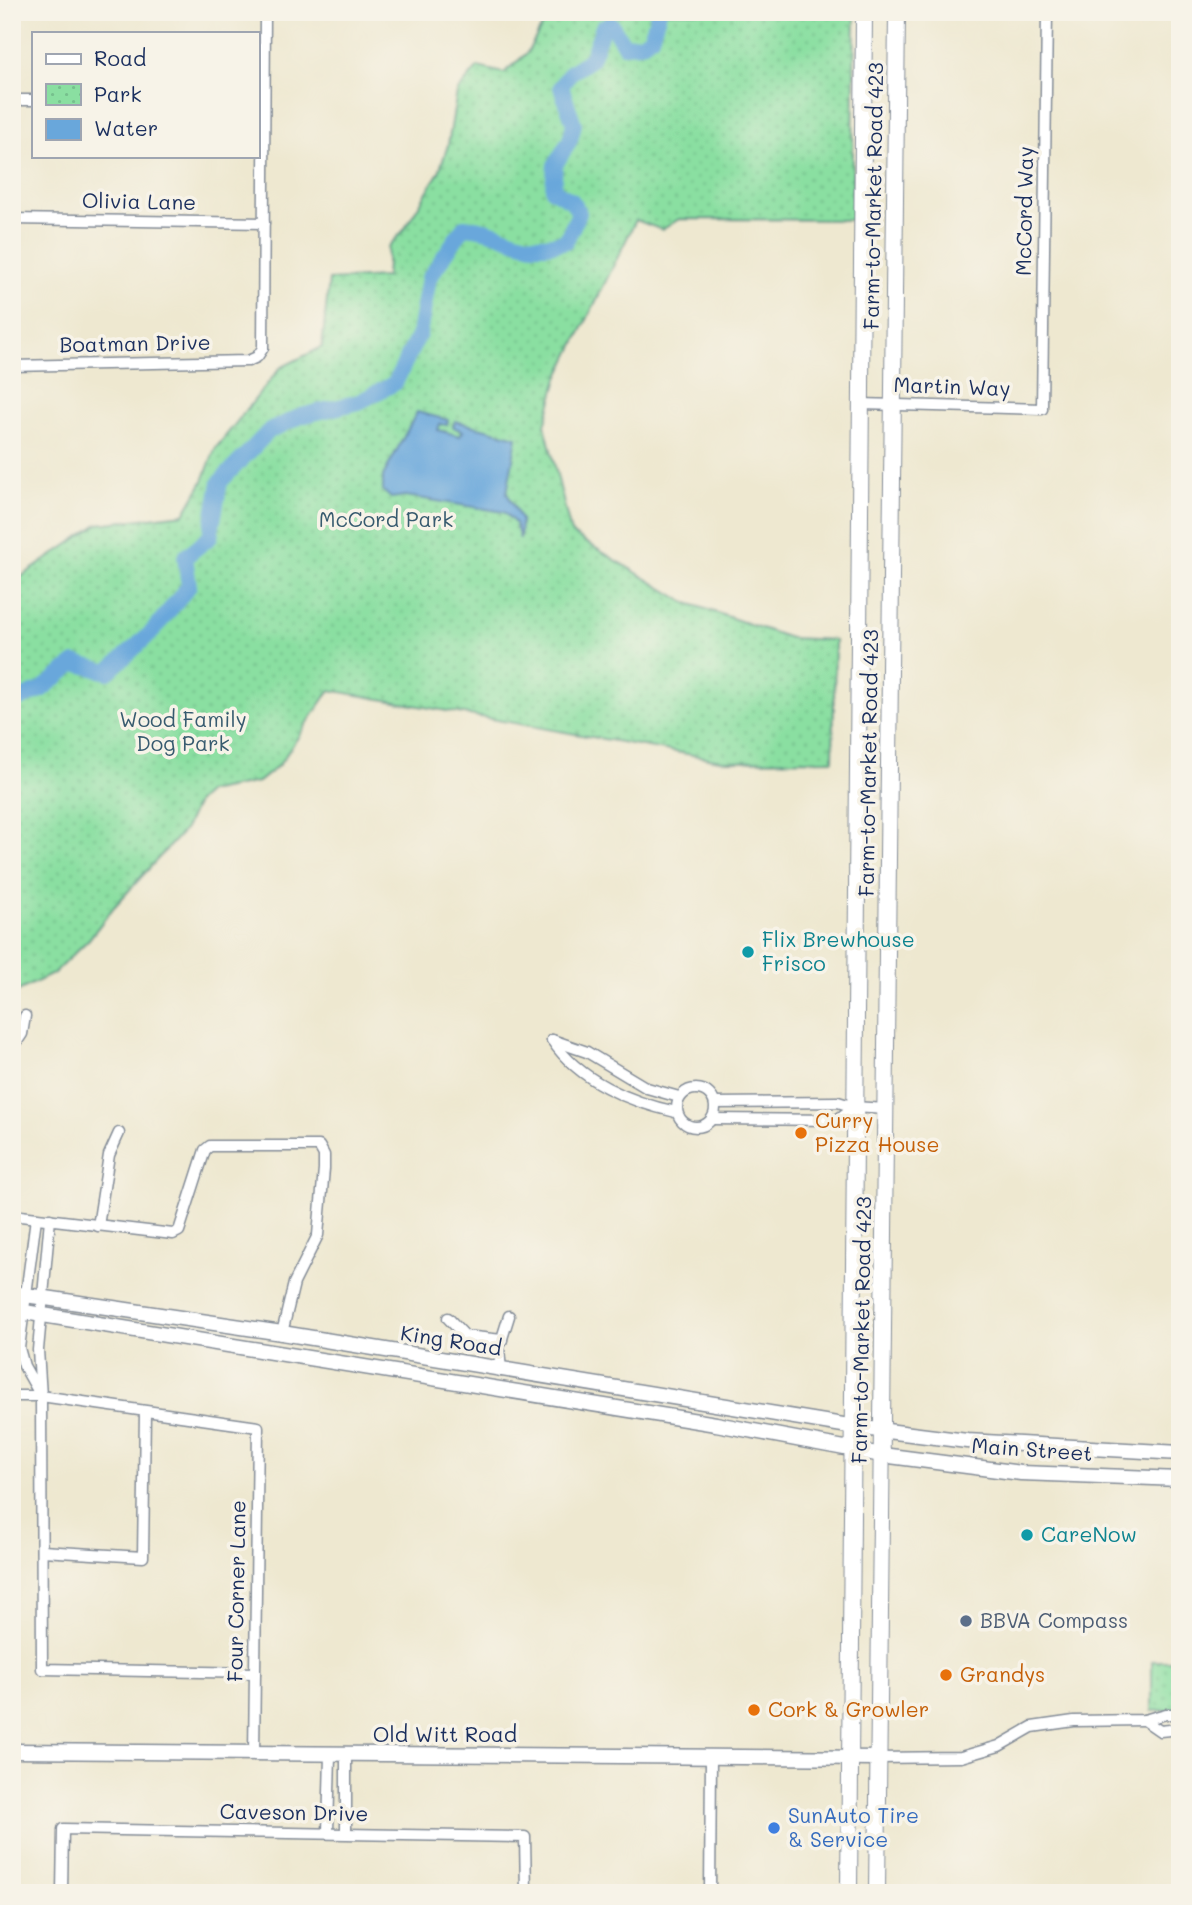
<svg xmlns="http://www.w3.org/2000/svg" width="1192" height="1905" font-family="Mali,sans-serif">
<defs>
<pattern id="park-dots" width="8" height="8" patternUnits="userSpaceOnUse" patternTransform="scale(1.75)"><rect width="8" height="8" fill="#8adfa1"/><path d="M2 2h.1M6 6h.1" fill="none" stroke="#76c08d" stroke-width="1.8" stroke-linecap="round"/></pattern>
</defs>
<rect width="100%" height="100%" fill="#f7f3e8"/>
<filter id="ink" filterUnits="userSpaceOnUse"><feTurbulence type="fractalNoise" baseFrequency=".0143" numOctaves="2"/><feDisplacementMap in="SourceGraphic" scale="14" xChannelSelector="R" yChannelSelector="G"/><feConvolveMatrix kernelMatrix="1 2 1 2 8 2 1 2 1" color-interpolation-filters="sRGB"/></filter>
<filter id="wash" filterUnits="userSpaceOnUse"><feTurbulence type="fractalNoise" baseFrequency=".00686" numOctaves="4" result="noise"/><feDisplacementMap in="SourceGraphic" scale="28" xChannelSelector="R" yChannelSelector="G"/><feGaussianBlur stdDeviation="1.57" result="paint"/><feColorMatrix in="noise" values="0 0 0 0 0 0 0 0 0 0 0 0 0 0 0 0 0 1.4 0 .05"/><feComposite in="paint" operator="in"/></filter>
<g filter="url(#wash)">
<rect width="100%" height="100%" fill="#eee8d0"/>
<g fill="url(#park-dots)" stroke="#528780" stroke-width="2">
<path d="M550,12H855L852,220L679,219L662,230L636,220L558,378L545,425L571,533L685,602L790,638L835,640L833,760L726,761L330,690L279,765L258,782L208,792L197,802L185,829L114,907L89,939L53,974L12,994V583L98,524L184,514L203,481L215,449L280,368L322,347L329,280L386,277L388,247L404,230L439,172L448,145L457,92L478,67L504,73L527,53Z"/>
<path d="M1152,1661H1180V1710L1152,1711Z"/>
</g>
<path fill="#69a7db" stroke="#426b9c" stroke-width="2" d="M417,412L448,420L447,425L440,424L438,430L460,436L463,431L453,427L455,421L517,437L507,493L521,520L520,539L515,523L504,512L406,496L391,498L383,491V476Z"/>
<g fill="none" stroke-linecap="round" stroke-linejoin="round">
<path stroke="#69a7db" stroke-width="16" d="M12,702L41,690L75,663L108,672L152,632L189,586L185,557L210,537L220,482L269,431L301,416L359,402L395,383L419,334L429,278L464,227C507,229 518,255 566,241L579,213L572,201L553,190L555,165L570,140L574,124L561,87L570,73L591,59L603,27L611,24L624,45L641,44L651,37L659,12"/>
</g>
</g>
<g filter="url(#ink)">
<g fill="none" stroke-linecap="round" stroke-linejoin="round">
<defs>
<g id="street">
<path d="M12,100H33"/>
<path d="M12,219L264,223"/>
<path d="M12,366L248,361L257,357L263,348L265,12"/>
<path d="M861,404L1042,409L1047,12"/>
<path d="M552,1040C579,1081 630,1102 676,1112"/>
<path d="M552,1040L587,1052L647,1088L679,1097"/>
<path d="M12,1049L22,1034L25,1016"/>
<circle cx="696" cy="1108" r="19"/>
<path d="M715,1103L838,1102L854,1107L886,1109"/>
<path d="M712,1119L837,1120L854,1107"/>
<path d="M12,1215L173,1234L179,1231L205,1150L210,1146H319L324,1155V1169L318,1235L294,1283L282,1333"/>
<path d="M36,1218L19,1348L24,1366L41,1396L38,1350L50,1219"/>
<path d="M98,1226L109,1155L119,1133"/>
<path d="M448,1318L465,1336L502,1340"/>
<path d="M501,1371L499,1348L509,1316"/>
<path d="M12,1396H41L258,1427L254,1754"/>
<path d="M41,1396L42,1669L255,1673"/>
<path d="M42,1551L143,1557L145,1412"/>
<path d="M1144,1720L1160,1731L1180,1729"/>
<path d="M346,1756V1833"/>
<path d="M877,1758L961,1757L999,1746L1032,1727L1074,1721L1144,1720L1166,1714H1180"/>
<path d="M328,1832L330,1755"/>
<path d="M62,1893L63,1829L525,1837L526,1893"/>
<path d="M710,1893L711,1759"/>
</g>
<g id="secondary">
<path d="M12,1293L282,1333L855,1427L967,1441L1180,1453"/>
<path d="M12,1310L716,1424L882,1455L1021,1473L1180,1479"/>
<path d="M12,1751L877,1758"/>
</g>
<g id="primary">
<path d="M849,1893L864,12"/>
<path d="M877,1893L897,12"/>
</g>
</defs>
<use href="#street" stroke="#848c97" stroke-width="13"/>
<use href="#secondary" stroke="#848c97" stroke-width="17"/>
<use href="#primary" stroke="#848c97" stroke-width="18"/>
<use href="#street" stroke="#fff" stroke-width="10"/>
<use href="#secondary" stroke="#fff" stroke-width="14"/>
<use href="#primary" stroke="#fff" stroke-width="16"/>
</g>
</g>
<g fill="#0f9aa8" stroke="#f7f3e8" stroke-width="2.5">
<circle cx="748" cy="952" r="7"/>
<circle cx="1027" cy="1535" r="7"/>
</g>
<g fill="#e8710a" stroke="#f7f3e8" stroke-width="2.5">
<circle cx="801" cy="1133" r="7"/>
<circle cx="946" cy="1675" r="7"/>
<circle cx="754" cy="1710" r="7"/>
</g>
<circle fill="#5c6f8a" stroke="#f7f3e8" stroke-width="2.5" cx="966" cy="1621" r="7"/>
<circle fill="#3f7fe0" stroke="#f7f3e8" stroke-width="2.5" cx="774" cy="1828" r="7"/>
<g text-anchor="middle" stroke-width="7" stroke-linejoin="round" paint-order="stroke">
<g font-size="21" fill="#1b2f5e" stroke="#f7f3e8">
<text transform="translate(874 196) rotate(-89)" y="7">Farm-to-Market Road 423</text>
<text transform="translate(139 202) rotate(1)" y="7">Olivia Lane</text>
<text transform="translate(1025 211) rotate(-89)" y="7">McCord Way</text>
<text transform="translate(135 344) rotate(-1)" y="7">Boatman Drive</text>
<text transform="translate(952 387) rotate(2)" y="7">Martin Way</text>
<text transform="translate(869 763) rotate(-89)" y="7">Farm-to-Market Road 423</text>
<text transform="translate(862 1330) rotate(-89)" y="7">Farm-to-Market Road 423</text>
<text transform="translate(451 1341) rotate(9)" y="7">King Road</text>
<text transform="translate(1032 1450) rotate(4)" y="7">Main Street</text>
<text transform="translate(237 1591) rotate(-89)" y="7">Four Corner Lane</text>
<text x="445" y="1742">Old Witt Road</text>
<text transform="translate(294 1813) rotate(1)" y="7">Caveson Drive</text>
</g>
<g font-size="21" fill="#375b6f" stroke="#f7f3e8">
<text x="386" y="527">McCord Park</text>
<text x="183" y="727">Wood Family<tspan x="183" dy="24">Dog Park</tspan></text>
</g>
<g font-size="21" fill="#0d838f" stroke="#f7f3e8" text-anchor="start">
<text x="762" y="947">Flix Brewhouse<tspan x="762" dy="24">Frisco</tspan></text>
<text x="1041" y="1542">CareNow</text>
</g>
<g font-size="21" fill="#c56008" stroke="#f7f3e8" text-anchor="start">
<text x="815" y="1128">Curry<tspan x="815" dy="24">Pizza House</tspan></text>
<text x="960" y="1682">Grandys</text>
<text x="768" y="1717">Cork &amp; Growler</text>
</g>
<g font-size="21" fill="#4e5e75" stroke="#f7f3e8" text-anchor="start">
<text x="980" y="1628">BBVA Compass</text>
</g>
<g font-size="21" fill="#366cbe" stroke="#f7f3e8" text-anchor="start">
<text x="788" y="1823">SunAuto Tire<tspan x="788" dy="24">&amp; Service</tspan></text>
</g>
</g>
<rect width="1192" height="1905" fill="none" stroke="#f7f3e8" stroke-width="42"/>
<rect x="32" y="32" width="228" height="126" fill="#f7f3e8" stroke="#9fa5b1" stroke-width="2"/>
<rect x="46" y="54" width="35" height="10" fill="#ffffff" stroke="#9fa5b1" stroke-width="2"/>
<text x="94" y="66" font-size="21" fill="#1b2f5e">Road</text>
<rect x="46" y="84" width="35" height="21" fill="url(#park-dots)" stroke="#9fa5b1" stroke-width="2"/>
<text x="94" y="102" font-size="21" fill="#1b2f5e">Park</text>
<rect x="46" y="119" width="35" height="21" fill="#69a7db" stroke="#9fa5b1" stroke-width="2"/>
<text x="94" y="136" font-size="21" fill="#1b2f5e">Water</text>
</svg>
